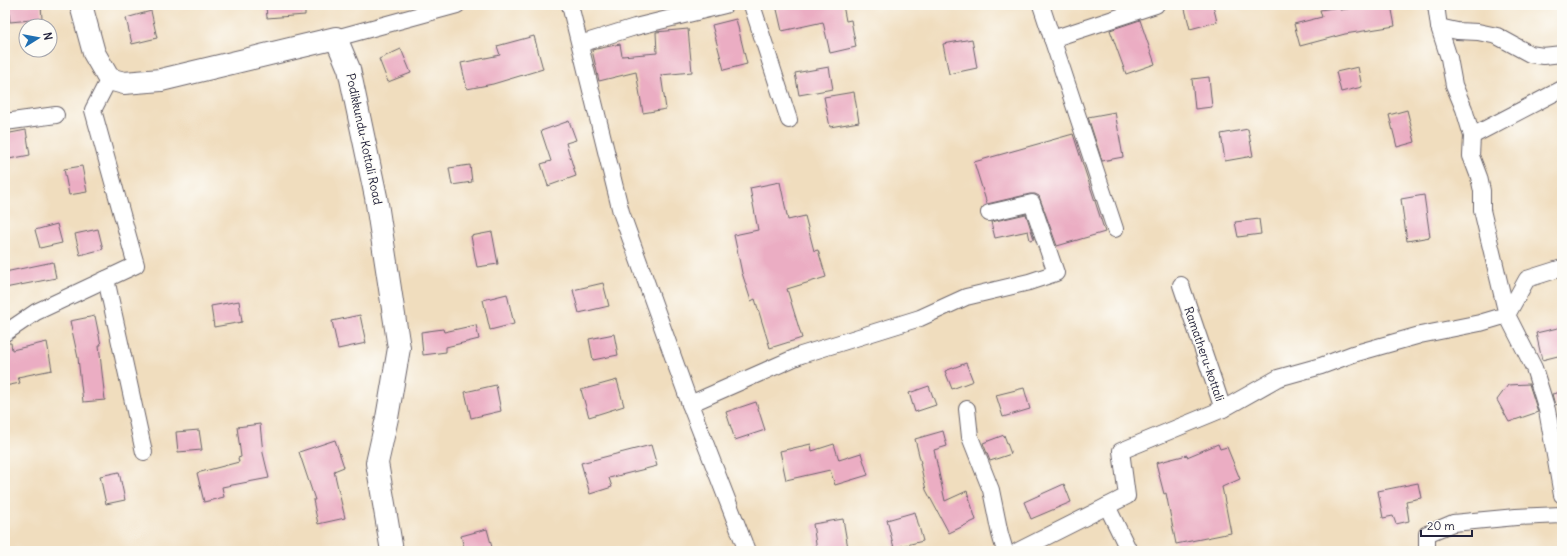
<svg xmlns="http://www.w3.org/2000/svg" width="1567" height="556" font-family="Delius,sans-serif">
<rect width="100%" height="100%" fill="#fdfcf7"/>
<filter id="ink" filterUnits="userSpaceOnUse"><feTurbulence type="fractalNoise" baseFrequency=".025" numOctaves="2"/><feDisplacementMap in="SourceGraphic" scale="8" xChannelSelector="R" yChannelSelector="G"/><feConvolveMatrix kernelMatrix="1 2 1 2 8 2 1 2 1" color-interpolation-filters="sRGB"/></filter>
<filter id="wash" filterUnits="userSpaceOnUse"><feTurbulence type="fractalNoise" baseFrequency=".012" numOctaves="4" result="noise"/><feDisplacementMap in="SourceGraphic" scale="16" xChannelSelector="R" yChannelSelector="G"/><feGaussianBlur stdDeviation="0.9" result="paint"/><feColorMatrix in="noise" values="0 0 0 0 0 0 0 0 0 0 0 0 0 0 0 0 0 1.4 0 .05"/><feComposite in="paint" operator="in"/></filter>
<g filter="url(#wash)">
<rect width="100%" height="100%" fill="#f0ddbe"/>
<g id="blocks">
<g fill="#ebadc3">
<path d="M8,5H41L42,19L10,22Z"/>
<path d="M266,5H305V15L267,18Z"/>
<path d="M776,5H843L846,21L851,20L856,47L830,53L823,22L782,31Z"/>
<path d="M1184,5H1213L1217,22L1190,29Z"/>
<path d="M1371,5H1391L1395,26L1345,34L1300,46L1294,24L1322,17L1320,10L1340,7V10Z"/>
<path d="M151,11L157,38L132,44L126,18Z"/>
<path d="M736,19L747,64L724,70L712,25Z"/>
<path d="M1140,20L1155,64L1126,74L1110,30Z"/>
<path d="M688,29L692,72L661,75L666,109L643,113L636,72L599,81L592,50L620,44L622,56L657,53L656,32Z"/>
<path d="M534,36L543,69L493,84L467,89L461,63L500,55L497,46Z"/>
<path d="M972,39L977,68L949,74L943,44Z"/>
<path d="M401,49L411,73L388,82L379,59Z"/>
<path d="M829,67L833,89L799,95L795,73Z"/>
<path d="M1358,67L1362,87L1341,92L1336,72Z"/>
<path d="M1209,77L1212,107L1195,109L1192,79Z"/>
<path d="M854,92L859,122L830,127L824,97Z"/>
<path d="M1407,110L1415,142L1397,147L1389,115Z"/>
<path d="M1115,112L1123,157L1102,161L1088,117Z"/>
<path d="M569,121L576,140L566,143L576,176L548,186L541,164L551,161L541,131Z"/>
<path d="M1248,129L1253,156L1225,161L1221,134Z"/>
<path d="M26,130L30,155L9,159L5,134Z"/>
<path d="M1073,134L1105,232L1057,246L1039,196L1035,194H1030L987,204L974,162Z"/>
<path d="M470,165L472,182L452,185L449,168Z"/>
<path d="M82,166L87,192L69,195L64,169Z"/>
<path d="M780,182L788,220L805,216L814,251L818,250L826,277L787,289L802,338L770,348L755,299L751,301L742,273L734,235L758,230L750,188Z"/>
<path d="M1424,195L1430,237L1407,241L1401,199Z"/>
<path d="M1026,214L1034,239L1030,240L1028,231L995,238L991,222Z"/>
<path d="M1259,219L1261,234L1238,237L1235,222Z"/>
<path d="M57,224L62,243L40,248L35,230Z"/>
<path d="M98,229L103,249L80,255L75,234Z"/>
<path d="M492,232L498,264L477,267L471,236Z"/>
<path d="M53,262L56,278L5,288V272Z"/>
<path d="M603,283L609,306L579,313L573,290Z"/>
<path d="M507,294L514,324L490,330L483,300Z"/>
<path d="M239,301L242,322L214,327L211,306Z"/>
<path d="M360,315L366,343L338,349L332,321Z"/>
<path d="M95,316L101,345H99L105,400L83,402L78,358L70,321Z"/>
<path d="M476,325L479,339L446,347V352L423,355L421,332L443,329L444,332Z"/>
<path d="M1562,327V355L1542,360L1536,333Z"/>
<path d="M614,334L618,355L593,360L589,339Z"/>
<path d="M47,342L52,370L18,377L20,383L5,386V343H11L12,350Z"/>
<path d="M966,363L973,381L952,389L945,371Z"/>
<path d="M617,380L624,406L589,417L581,390Z"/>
<path d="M1529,384L1538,412L1509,422L1497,400L1508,385Z"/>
<path d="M496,385L501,411L471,418L465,392Z"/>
<path d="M929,386L936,405L915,412L909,393Z"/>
<path d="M1024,388L1030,409L1003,417L996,395Z"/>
<path d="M1562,392V403L1555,405L1552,394Z"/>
<path d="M756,402L765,430L735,440L726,412Z"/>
<path d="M260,424L263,453L269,478L222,487L224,497L204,502L197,473L239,462L238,458L241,457L237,427Z"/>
<path d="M199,430L202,450L178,452L176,432Z"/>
<path d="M943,431L947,446L934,450L945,501L967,491L976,520L949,533L926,490L920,463H921L915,439Z"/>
<path d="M1004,435L1011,454L990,461L983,443Z"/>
<path d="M335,440L344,467L334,471L345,518L318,524L313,500H315L299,452Z"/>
<path d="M811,444L812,451L834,444L839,460L861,453L868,475L835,485L830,470L786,480L780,451Z"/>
<path d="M1218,444L1220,449L1227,447L1240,479L1222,487L1231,533L1176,544L1166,493L1164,494L1156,463L1187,455V457Z"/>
<path d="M651,445L657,466L609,478L612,487L590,494L581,463Z"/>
<path d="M119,472L125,500L106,504L100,476Z"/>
<path d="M1418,483L1421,498L1406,501L1409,521L1396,524L1393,516L1383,518L1378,491Z"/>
<path d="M1064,484L1071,502L1031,519L1024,502Z"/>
<path d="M915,512L923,541L894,548L887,520Z"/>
<path d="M843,519L848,548L831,551H817L813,524Z"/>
<path d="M487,529L493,551H465L461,536Z"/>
</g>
</g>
</g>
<g filter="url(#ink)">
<use href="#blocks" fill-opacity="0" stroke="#6a6369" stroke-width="1"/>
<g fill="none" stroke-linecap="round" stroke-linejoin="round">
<defs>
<g id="minor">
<path d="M570,5L621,212L690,404L747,551"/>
<path d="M752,5L789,120"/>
<path d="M1041,5L1115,229"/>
<path d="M1436,5L1439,27L1449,58L1454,85L1464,109L1472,136L1471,156L1479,177L1482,191V210L1507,315L1534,368L1547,410L1562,495"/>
<path d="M1439,27L1457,31L1478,32L1497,36L1530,54L1543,56L1562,54"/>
<path d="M336,38L457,5"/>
<path d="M1052,39L1156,5"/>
<path d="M580,44L635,27L725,5"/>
<path d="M5,122L56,115"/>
<path d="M1472,136L1562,89"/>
<path d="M106,279L144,452"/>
<path d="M5,333L36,312L136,265L93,110L109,79"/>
<path d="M690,404L801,355L920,318L966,297L1029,282L1056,273L1032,203L989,213"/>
<path d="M967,409L970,437L991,490L1000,534L1005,551"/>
<path d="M1223,409L1278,378L1321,366L1353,354L1420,335L1480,323L1507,315L1527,279L1562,268"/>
<path d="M1107,506L1129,551"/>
<path d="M1018,551L1127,496L1121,451L1223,409L1181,285"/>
<path d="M1427,551V534L1453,523L1516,517L1562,515"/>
</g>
<path id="secondary" d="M81,5L94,53L109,79L124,83L161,80L336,38L349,69L376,197L399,348L387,418L377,463L392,551"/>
</defs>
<use href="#minor" stroke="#6a6369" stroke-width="18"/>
<use href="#secondary" stroke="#6a6369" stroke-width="24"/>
<use href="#minor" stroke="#fff" stroke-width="16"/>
<use href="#secondary" stroke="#fff" stroke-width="22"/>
</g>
</g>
<g text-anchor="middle" stroke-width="3" stroke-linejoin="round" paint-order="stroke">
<g font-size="12" fill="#22223b" stroke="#fdfcf7">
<text transform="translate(364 139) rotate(78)" y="4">Podikkundu-Kottali Road</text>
<text transform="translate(1204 354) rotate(71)" y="4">Ramatheru-kottali</text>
</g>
</g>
<rect width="1567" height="556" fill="none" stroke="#fdfcf7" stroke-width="20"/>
<g transform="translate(38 38) rotate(79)"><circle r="19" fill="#fdfcf7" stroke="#a5a5ac"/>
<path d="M0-3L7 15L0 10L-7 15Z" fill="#1f6fb2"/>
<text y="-6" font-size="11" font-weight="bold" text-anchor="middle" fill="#22223b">N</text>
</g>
<path d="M1421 530v6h51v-6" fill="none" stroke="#22223b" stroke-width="2"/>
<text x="1427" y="530" font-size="12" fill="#22223b" stroke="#fdfcf7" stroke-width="3" paint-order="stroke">20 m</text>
</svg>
